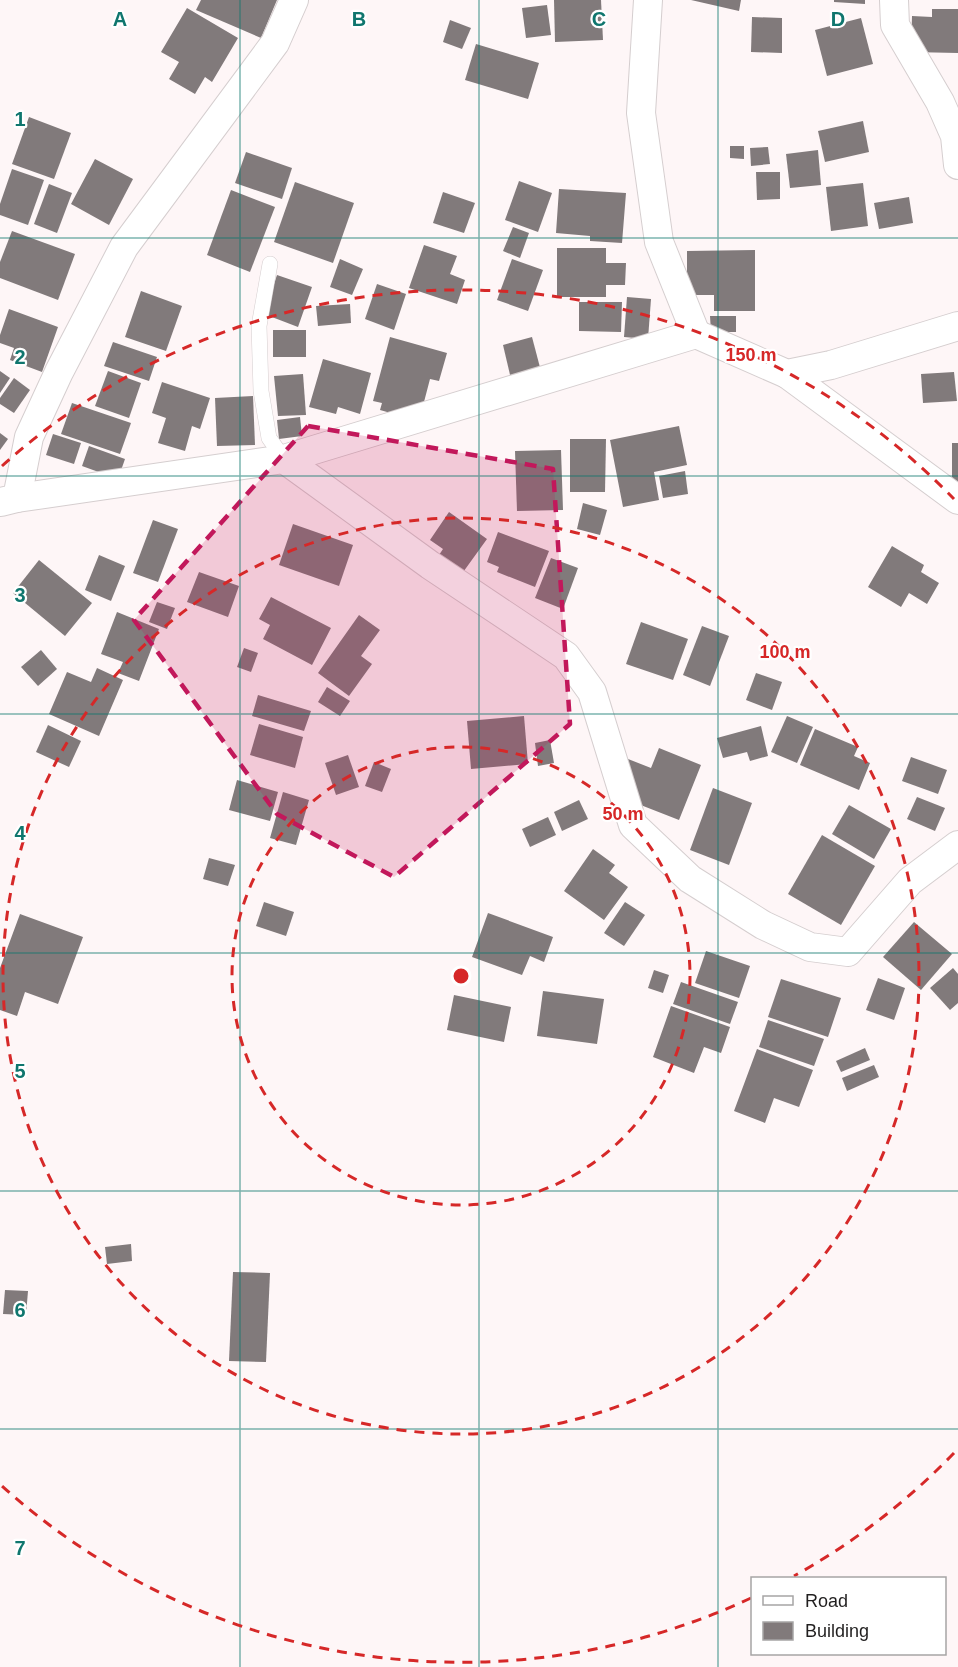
<svg xmlns="http://www.w3.org/2000/svg" width="958" height="1667" font-family="Arial,sans-serif">
<rect width="100%" height="100%" fill="#fef6f7"/>
<g fill="#817a7b">
<path d="M201,0H277L261,38L196,10Z"/>
<path d="M554,0H601L603,40L555,42Z"/>
<path d="M691,0H741L739,11Z"/>
<path d="M834,0H865V4L834,2Z"/>
<path d="M547,5L551,35L526,38L522,8Z"/>
<path d="M187,8L238,38L212,82L205,77L195,94L169,79L179,62L161,52Z"/>
<path d="M932,9H958V53L911,52L912,16L932,17Z"/>
<path d="M752,17L782,18V53L751,52Z"/>
<path d="M861,18L873,64L827,76L815,30Z"/>
<path d="M450,20L471,28L462,49L443,42Z"/>
<path d="M476,44L539,63L528,99L465,80Z"/>
<path d="M29,117L71,133L54,179L12,164Z"/>
<path d="M863,121L869,152L825,162L818,131Z"/>
<path d="M730,146H744V159L730,158Z"/>
<path d="M768,147L770,164L751,166L750,148Z"/>
<path d="M818,150L821,185L790,188L786,154Z"/>
<path d="M246,152L292,168L282,199L235,183Z"/>
<path d="M95,159L133,179L109,225L71,204Z"/>
<path d="M12,169L44,180L28,225L0,215V204Z"/>
<path d="M756,172H780V199L757,200Z"/>
<path d="M519,181L552,193L538,232L505,220Z"/>
<path d="M295,182L354,203L333,263L274,242Z"/>
<path d="M863,183L868,226L831,231L826,187Z"/>
<path d="M49,184L72,193L57,233L34,224Z"/>
<path d="M559,189L626,193L622,243L590,241V236L556,233Z"/>
<path d="M231,190L275,207L250,272L207,255Z"/>
<path d="M443,192L475,203L464,233L433,223Z"/>
<path d="M909,197L913,223L879,229L874,203Z"/>
<path d="M513,227L529,233L520,258L503,251Z"/>
<path d="M12,231L75,254L58,300L0,278V262Z"/>
<path d="M424,245L457,256L450,274L465,280L457,304L409,288Z"/>
<path d="M557,248H606V263H626L625,285H606V297H557Z"/>
<path d="M755,250V311H714V295H687V251Z"/>
<path d="M340,259L363,269L352,295L330,287Z"/>
<path d="M512,259L543,270L528,311L497,300Z"/>
<path d="M277,275L312,287L298,327L264,314Z"/>
<path d="M377,284L406,294L394,330L365,319Z"/>
<path d="M141,291L182,306L166,351L125,337Z"/>
<path d="M627,297L651,299L648,339L624,337Z"/>
<path d="M579,302H622L621,332L579,331Z"/>
<path d="M350,304L351,323L318,326L316,306Z"/>
<path d="M9,309L58,327L42,372L10,360L14,348L0,343V335Z"/>
<path d="M710,316H736V332H711Z"/>
<rect x="273" y="330" width="33" height="27"/>
<path d="M390,337L447,353L439,381L430,379L419,421L380,410L382,403L373,401Z"/>
<path d="M532,337L542,375L515,396L503,345Z"/>
<path d="M113,342L157,357L149,381L104,366Z"/>
<path d="M323,359L371,373L360,414L338,407L336,414L309,407Z"/>
<path d="M0,371L10,378L0,393Z"/>
<path d="M108,371L141,383L129,418L95,406Z"/>
<path d="M954,372L957,401L923,403L921,374Z"/>
<path d="M303,374L306,415L278,416L274,376Z"/>
<path d="M14,378L30,390L14,413L0,404V398Z"/>
<path d="M162,382L210,398L200,429L192,426L185,451L158,443L166,418L152,413Z"/>
<path d="M253,396L255,445L217,446L215,398Z"/>
<path d="M72,403L131,423L120,454L61,434Z"/>
<path d="M300,417L302,436L279,439L277,420Z"/>
<path d="M679,426L687,465L654,472L659,500L623,507L610,440Z"/>
<path d="M0,433L8,439L0,450Z"/>
<path d="M53,434L81,443L74,464L46,455Z"/>
<path d="M570,439H606L605,492H570Z"/>
<rect x="952" y="443" width="6" height="41"/>
<path d="M89,446L125,459L118,479L82,466Z"/>
<path d="M561,450L563,510L517,511L515,451Z"/>
<path d="M685,471L688,494L663,498L659,476Z"/>
<path d="M583,503L607,510L600,535L577,529Z"/>
<path d="M449,512L487,539L461,575L437,558L443,549L430,540Z"/>
<path d="M153,520L178,529L158,582L133,573Z"/>
<path d="M293,524L353,545L339,586L279,565Z"/>
<path d="M498,532L549,551L535,587L497,572L499,567L487,562Z"/>
<path d="M892,546L924,565L921,572L939,583L927,604L909,593L901,607L868,587Z"/>
<path d="M99,555L125,566L111,601L85,590Z"/>
<path d="M551,558L578,568L563,609L535,598Z"/>
<path d="M39,560L92,603L65,636L13,593Z"/>
<path d="M199,572L239,586L228,617L187,602Z"/>
<path d="M271,597L331,628L312,665L263,639L270,625L259,619Z"/>
<path d="M157,602L175,608L167,629L149,622Z"/>
<path d="M117,612L159,629L139,681L118,673L123,662L101,654Z"/>
<path d="M359,615L380,630L361,656L372,664L349,696L318,673Z"/>
<path d="M641,622L688,639L673,680L626,664Z"/>
<path d="M702,626L729,636L710,686L683,675Z"/>
<path d="M244,648L258,653L251,672L237,667Z"/>
<path d="M41,650L57,669L38,686L21,667Z"/>
<path d="M97,668L123,680L99,736L49,714L67,672L91,682Z"/>
<path d="M756,673L782,682L772,710L746,700Z"/>
<path d="M327,687L350,701L340,716L318,702Z"/>
<path d="M258,695L311,711L304,731L252,716Z"/>
<path d="M524,716L528,764L471,769L467,721Z"/>
<path d="M787,716L813,727L797,763L771,752Z"/>
<path d="M259,724L303,737L295,768L250,755Z"/>
<path d="M48,725L81,741L69,767L36,752Z"/>
<path d="M761,726L768,756L750,761L747,752L723,758L717,738Z"/>
<path d="M815,729L858,747L854,756L870,763L859,790L800,765Z"/>
<path d="M550,740L554,763L538,766L535,743Z"/>
<path d="M659,748L701,765L679,820L610,793L623,757L651,768Z"/>
<path d="M348,755L359,787L336,795L325,763Z"/>
<path d="M911,757L947,770L938,794L902,781Z"/>
<path d="M374,762L391,769L382,792L365,786Z"/>
<path d="M237,780L278,792L270,821L229,810Z"/>
<path d="M713,788L752,803L729,865L690,850Z"/>
<path d="M283,792L309,800L296,845L270,838Z"/>
<path d="M917,797L945,808L935,831L907,819Z"/>
<path d="M579,800L588,819L562,831L554,812Z"/>
<path d="M849,805L891,829L874,859L832,834Z"/>
<path d="M548,817L556,835L530,847L522,829Z"/>
<path d="M822,835L875,866L841,925L788,894Z"/>
<path d="M593,849L615,865L609,873L628,887L604,920L564,891Z"/>
<path d="M209,858L235,865L228,886L203,879Z"/>
<path d="M264,902L294,912L286,936L256,926Z"/>
<path d="M625,902L645,915L624,946L604,933Z"/>
<path d="M488,913L553,937L544,962L530,956L522,975L472,957Z"/>
<path d="M20,914L83,937L58,1004L25,992L17,1016L0,1010V968Z"/>
<path d="M914,922L952,954L921,990L883,957Z"/>
<path d="M706,951L750,966L739,998L695,983Z"/>
<path d="M953,968L958,974V1003L950,1010L930,988Z"/>
<path d="M654,970L669,975L663,993L648,988Z"/>
<path d="M878,978L905,988L894,1020L866,1010Z"/>
<path d="M781,979L841,998L828,1037L768,1017Z"/>
<path d="M681,982L738,1002L730,1024L673,1004Z"/>
<path d="M543,991L604,999L597,1044L537,1036Z"/>
<path d="M454,995L511,1007L504,1042L447,1030Z"/>
<path d="M671,1006L730,1027L721,1053L704,1047L694,1073L653,1057Z"/>
<path d="M768,1020L824,1039L814,1066L759,1047Z"/>
<path d="M865,1048L870,1060L841,1072L836,1061Z"/>
<path d="M757,1049L813,1070L799,1107L774,1098L765,1123L734,1111Z"/>
<path d="M874,1065L879,1077L847,1091L842,1078Z"/>
<path d="M131,1244L132,1261L107,1264L105,1247Z"/>
<path d="M233,1272L270,1273L266,1362L229,1361Z"/>
<path d="M5,1290L28,1291L26,1315L3,1314Z"/>
</g>
<g fill="none" stroke-linecap="round" stroke-linejoin="round">
<defs>
<path id="lane" d="M270,264L259,326L261,391L269,438L284,459"/>
<g id="street">
<path d="M648,0L641,113L659,242L696,334"/>
<path d="M894,0L895,25L940,102L955,136L958,165"/>
<path d="M787,374L958,500"/>
<path d="M284,459L430,565L566,656L592,692L633,825L690,879L763,925L810,947L848,952L910,881L958,845"/>
<path d="M17,498L284,459L696,334L787,374L831,365L958,326"/>
<path d="M1,502L17,498L29,437L59,372L124,247L275,43L294,0"/>
</g>
</defs>
<use href="#lane" stroke="#d5cecf" stroke-width="16"/>
<use href="#street" stroke="#d5cecf" stroke-width="30"/>
<use href="#lane" stroke="#fff" stroke-width="15"/>
<use href="#street" stroke="#fff" stroke-width="28"/>
</g>
<path fill="#c2185b" fill-opacity="0.2" stroke="#c2185b" stroke-width="4.5" stroke-dasharray="12 8" stroke-linejoin="round" d="M308,426L553,469L570,724L394,877L277,814L134,620Z"/>
<path fill="none" stroke="#0f766e" stroke-width="1.5" stroke-opacity="0.55" d="M240,0V1667M479,0V1667M718,0V1667M0,238H958M0,476H958M0,714H958M0,953H958M0,1191H958M0,1429H958"/>
<g fill="none" stroke="#d62828" stroke-width="3" stroke-dasharray="10 8">
<circle cx="461" cy="976" r="229"/>
<circle cx="461" cy="976" r="458"/>
<path d="M954 1453A686 686 0 0 1 794 1576M751 1598A686 686 0 0 1 2 1486M2 466A686 686 0 0 1 954 499"/>
</g>
<g font-size="20" text-anchor="middle" font-weight="bold" fill="#0f766e" stroke="#fff" stroke-width="4.5" stroke-linejoin="round" paint-order="stroke">
<text x="120" y="26">A</text>
<text x="359" y="26">B</text>
<text x="599" y="26">C</text>
<text x="838" y="26">D</text>
<text x="20" y="126">1</text>
<text x="20" y="364">2</text>
<text x="20" y="602">3</text>
<text x="20" y="840">4</text>
<text x="20" y="1078">5</text>
<text x="20" y="1317">6</text>
<text x="20" y="1555">7</text>
</g>
<circle cx="461" cy="976" r="9" fill="#d62828" stroke="#fff" stroke-width="3"/>
<g font-size="18" text-anchor="middle" font-weight="bold" fill="#d62828" stroke="#fff" stroke-width="4.5" stroke-linejoin="round" paint-order="stroke">
<text x="751" y="361">150 m</text>
<text x="785" y="658">100 m</text>
<text x="623" y="820">50 m</text>
</g>
<rect x="751" y="1577" width="195" height="78" fill="#ffffff" stroke="#a6a5a5" stroke-width="1.5"/>
<rect x="763" y="1596" width="30" height="9" fill="#ffffff" stroke="#a6a5a5" stroke-width="1.5"/>
<text x="805" y="1607" font-size="18" fill="#211f1f">Road</text>
<rect x="763" y="1622" width="30" height="18" fill="#817a7b" stroke="#a6a5a5" stroke-width="1.5"/>
<text x="805" y="1637" font-size="18" fill="#211f1f">Building</text>
</svg>
